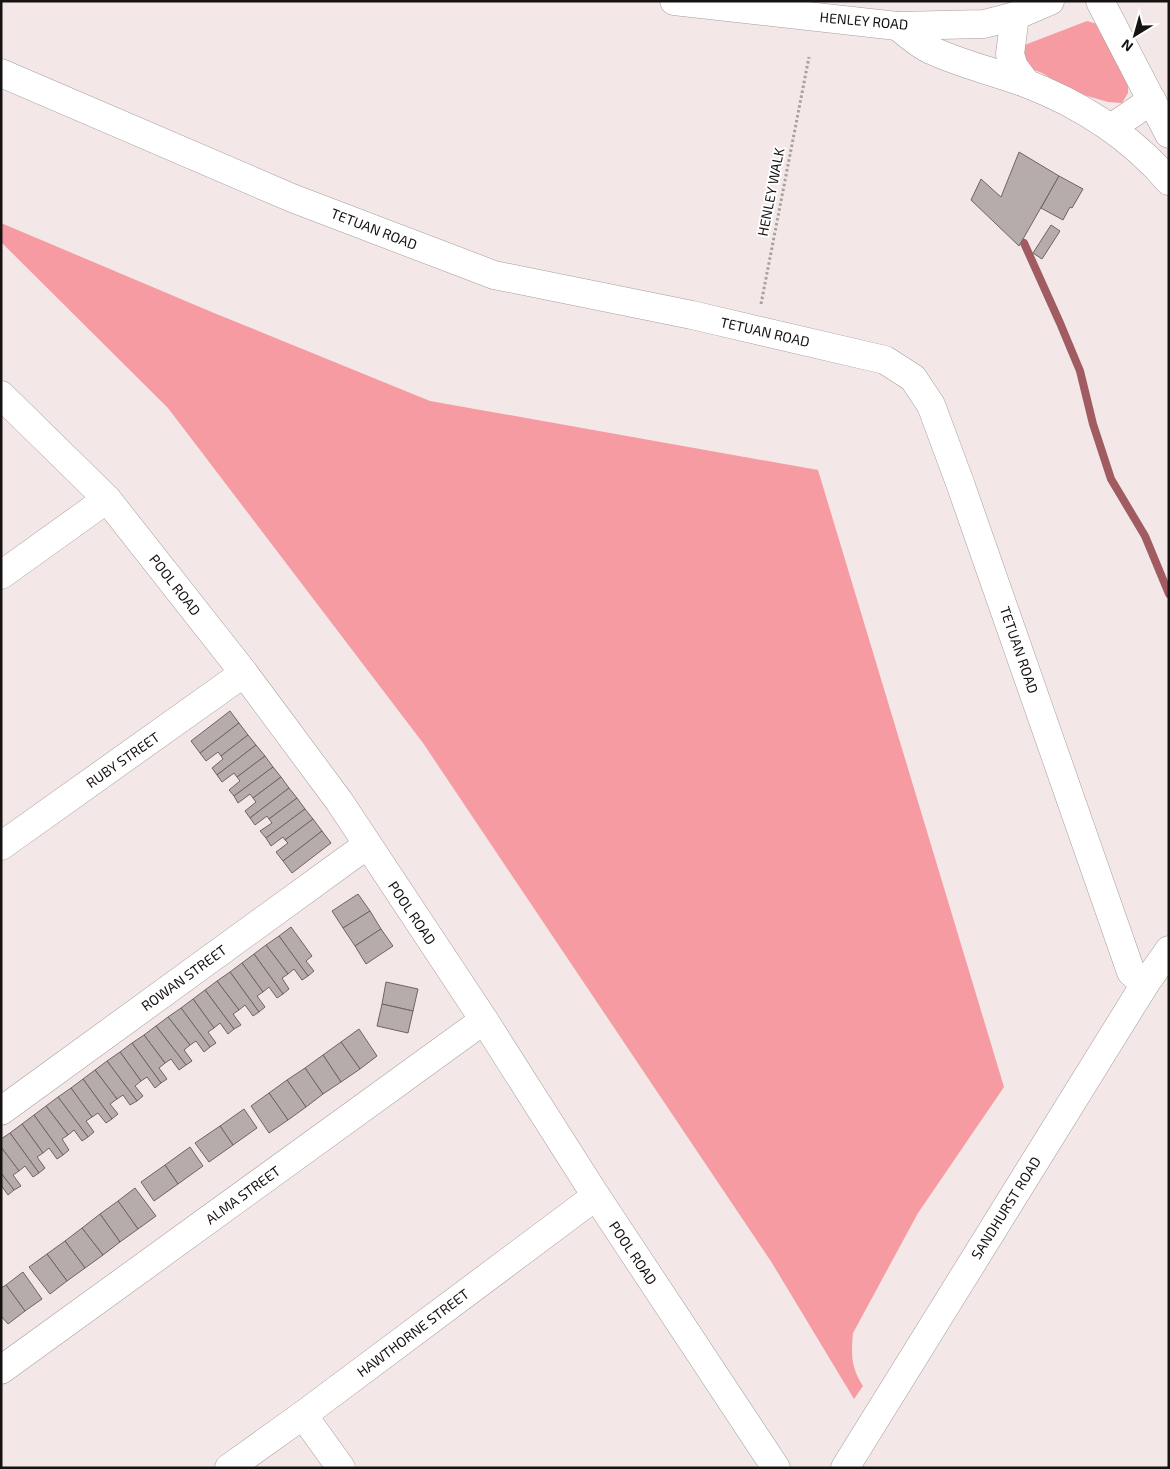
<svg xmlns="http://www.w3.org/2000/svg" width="1170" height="1469" font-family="'Exo 2',sans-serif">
<rect width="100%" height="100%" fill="#f3e7e7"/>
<g fill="#f69ba2">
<path d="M1087,21L1097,24L1128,86V93L1122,103L1108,102L1084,95L1064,86L1042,73L1029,68L1019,54L1022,46Z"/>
<path d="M1,223L214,313L430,401L818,470L1004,1087L918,1213L853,1333C851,1354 851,1368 863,1386L854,1399L772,1263L423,743L168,408L1,242Z"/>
</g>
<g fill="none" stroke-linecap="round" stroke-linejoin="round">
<path stroke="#a15c62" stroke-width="8" d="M1024,243L1060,323L1080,371L1093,424L1111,479L1145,536L1169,594"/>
</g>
<g fill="#b7acac" stroke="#6e6464">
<path d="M1019,152L1059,176L1019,246L971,200L981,179L1001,197Z"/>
<path d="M1059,176L1083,189L1072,208L1070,207L1063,220L1041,208Z"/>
<path d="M1051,225L1060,231L1042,259L1033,253Z"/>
<path d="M230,711L239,723L200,753L191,741Z"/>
<path d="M239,723L248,735L221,756L218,752L206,761L200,753Z"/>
<path d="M248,735L256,745L217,775L212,768L223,759L221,756Z"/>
<path d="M256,745L265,756L237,777L234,773L222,782L217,775Z"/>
<path d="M265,756L273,767L234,796L229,790L240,781L237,777Z"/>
<path d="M273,767L281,777L253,798L250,794L238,803L234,796Z"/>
<path d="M281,777L289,788L250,818L245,811L256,802L253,798Z"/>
<path d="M289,788L297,798L269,819L267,816L255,825L250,818Z"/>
<path d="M297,798L305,809L266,838L260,831L272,823L269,819Z"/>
<path d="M305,809L313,819L285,840L283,837L271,846L266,838Z"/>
<path d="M313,819L322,831L283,861L276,852L288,843L285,840Z"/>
<path d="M322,831L331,843L292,873L283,861Z"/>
<path d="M358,894L370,911L343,928L332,911Z"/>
<path d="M370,911L381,929L355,946L343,928Z"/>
<path d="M291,927L312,956L306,961L314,971L308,976L279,936Z"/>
<path d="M381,929L393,946L366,964L355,946Z"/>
<path d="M279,936L308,976L302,980L294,969L288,974L266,945Z"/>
<path d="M266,945L288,974L282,978L289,989L283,994L254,954Z"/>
<path d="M254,954L283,994L277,998L269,987L263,992L242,963Z"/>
<path d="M242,963L263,992L257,996L265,1007L259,1012L230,972Z"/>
<path d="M230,972L259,1012L253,1016L245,1005L239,1010L217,981Z"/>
<path d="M217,981L239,1010L233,1014L241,1025L234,1029L205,990Z"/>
<path d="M386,982L418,989L413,1011L382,1004Z"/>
<path d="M205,990L234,1029L228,1034L220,1023L214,1028L193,999Z"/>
<path d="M193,999L214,1028L208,1032L216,1043L210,1047L181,1008Z"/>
<path d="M382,1004L413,1011L408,1033L377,1026Z"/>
<path d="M181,1008L210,1047L204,1052L196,1041L190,1045L168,1017Z"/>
<path d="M168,1017L190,1045L184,1050L192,1061L186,1065L156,1026Z"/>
<path d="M156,1026L186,1065L179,1070L171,1059L165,1063L144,1035Z"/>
<path d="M359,1029L377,1056L360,1069L341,1042Z"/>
<path d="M144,1035L165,1063L159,1068L167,1079L161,1083L132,1043Z"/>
<path d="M341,1042L360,1069L341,1082L323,1055Z"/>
<path d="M132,1043L161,1083L155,1088L147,1077L141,1081L120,1052Z"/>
<path d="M120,1052L141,1081L135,1086L143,1096L137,1101L107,1061Z"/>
<path d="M323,1055L341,1082L323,1094L305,1068Z"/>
<path d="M107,1061L137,1101L130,1105L123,1095L117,1099L95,1070Z"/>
<path d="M305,1068L323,1094L306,1107L287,1080Z"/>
<path d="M95,1070L117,1099L110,1104L118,1114L112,1119L83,1079Z"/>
<path d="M83,1079L112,1119L106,1123L98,1113L92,1117L71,1088Z"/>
<path d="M287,1080L306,1107L288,1120L269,1093Z"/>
<path d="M71,1088L92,1117L86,1121L94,1132L88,1137L58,1097Z"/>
<path d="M269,1093L288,1120L269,1133L251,1106Z"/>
<path d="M58,1097L88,1137L82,1141L74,1130L68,1135L46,1106Z"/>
<path d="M46,1106L68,1135L62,1139L69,1150L63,1155L34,1115Z"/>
<path d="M244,1109L257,1128L233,1145L220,1126Z"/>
<path d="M34,1115L63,1155L57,1159L49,1148L43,1153L22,1124Z"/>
<path d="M22,1124L43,1153L37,1157L45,1168L39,1173L10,1133Z"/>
<path d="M220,1126L233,1145L209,1162L195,1143Z"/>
<path d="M10,1133L39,1173L33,1177L25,1166L19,1171L1,1147V1139Z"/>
<path d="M1,1147L19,1171L13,1175L21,1186L14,1190L1,1173Z"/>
<path d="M190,1147L203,1166L178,1184L165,1165Z"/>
<path d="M165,1165L178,1184L154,1201L141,1182Z"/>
<path d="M1,1173L14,1190L8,1195L1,1185Z"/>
<path d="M135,1188L156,1216L138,1229L118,1201Z"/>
<path d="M118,1201L138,1229L120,1242L100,1214Z"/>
<path d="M100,1214L120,1242L103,1255L82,1228Z"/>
<path d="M82,1228L103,1255L85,1268L65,1241Z"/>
<path d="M65,1241L85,1268L67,1281L47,1254Z"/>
<path d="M47,1254L67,1281L50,1294L29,1267Z"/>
<path d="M23,1272L42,1299L25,1311L6,1285Z"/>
<path d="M6,1285L25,1311L8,1324L1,1316V1288Z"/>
</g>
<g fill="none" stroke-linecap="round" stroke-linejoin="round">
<defs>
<g id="minor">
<path d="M674,1L897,26L984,24L1015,16L1050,1"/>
<path d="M1100,1L1169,134"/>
<path d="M1015,16L1010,54L1014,67L1026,83"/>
<path d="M897,26C908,34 919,45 931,50C960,64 996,72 1025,83C1080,104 1130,136 1169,181"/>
<path d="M1,73L292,198L494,275L692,315L885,360L913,378L931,405L960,483L1131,972L1145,984"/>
<path d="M1111,128L1152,100"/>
<path d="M1,395L107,499L244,673L339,801L484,1020L596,1196L776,1468"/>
<path d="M1,575L107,499"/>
<path d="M1,846L244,673"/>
<path d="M1,1111L367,845"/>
<path d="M1,1370L484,1020"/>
<path d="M303,1415L341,1468"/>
<path d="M229,1468L303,1415L596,1196"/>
<path d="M845,1468L1145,984L1169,950"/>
</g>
</defs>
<use href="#minor" stroke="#a79c9c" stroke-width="29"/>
<path stroke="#a9a0a0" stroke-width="3" stroke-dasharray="2.5 2.5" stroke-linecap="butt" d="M761,304L809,57"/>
<use href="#minor" stroke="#fff" stroke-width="28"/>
</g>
<g text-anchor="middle" stroke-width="4" stroke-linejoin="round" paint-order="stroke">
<g font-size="14" fill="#161212" stroke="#fff">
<text transform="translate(864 21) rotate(5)" y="5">HENLEY ROAD</text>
<text transform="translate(771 192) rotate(-79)" y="5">HENLEY WALK</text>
<text transform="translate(374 229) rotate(21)" y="5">TETUAN ROAD</text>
<text transform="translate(765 332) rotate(13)" y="5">TETUAN ROAD</text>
<text transform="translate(175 585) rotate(52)" y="5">POOL ROAD</text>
<text transform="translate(1019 650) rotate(71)" y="5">TETUAN ROAD</text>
<text transform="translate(123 760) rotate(-35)" y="5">RUBY STREET</text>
<text transform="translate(412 913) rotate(56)" y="5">POOL ROAD</text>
<text transform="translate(184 978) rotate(-36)" y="5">ROWAN STREET</text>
<text transform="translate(243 1195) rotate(-36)" y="5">ALMA STREET</text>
<text transform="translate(1006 1208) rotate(-58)" y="5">SANDHURST ROAD</text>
<text transform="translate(633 1253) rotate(56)" y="5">POOL ROAD</text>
<text transform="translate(413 1333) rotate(-37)" y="5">HAWTHORNE STREET</text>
</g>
</g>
<rect width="1170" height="1469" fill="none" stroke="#161212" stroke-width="5"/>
<g transform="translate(1135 35) rotate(217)" stroke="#ffffff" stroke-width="4" paint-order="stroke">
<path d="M0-4L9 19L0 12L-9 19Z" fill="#161212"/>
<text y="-8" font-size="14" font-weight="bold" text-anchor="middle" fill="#161212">N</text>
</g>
</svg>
